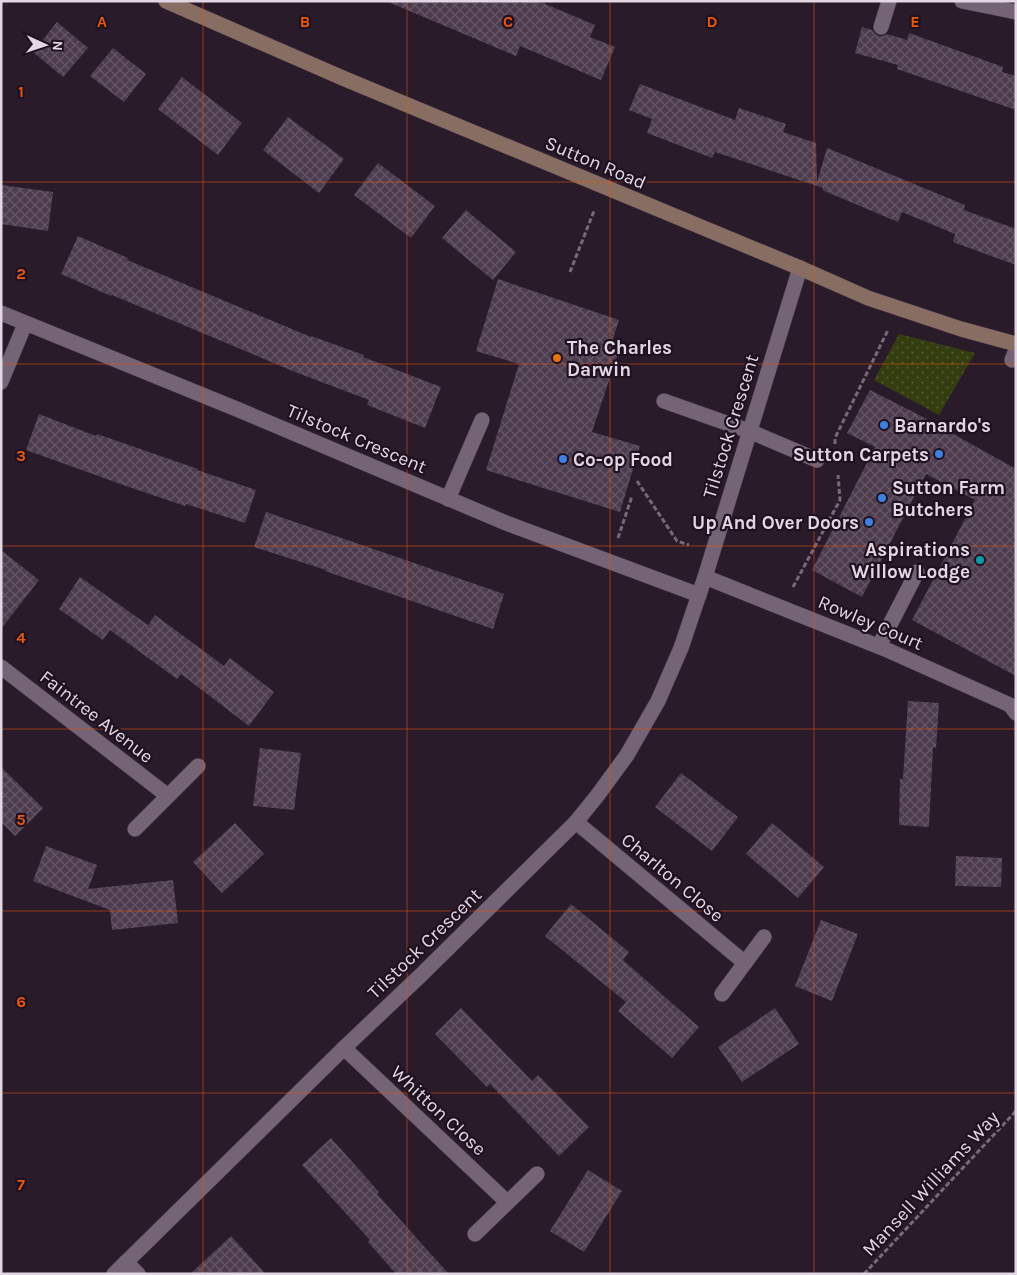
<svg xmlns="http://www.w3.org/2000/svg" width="1017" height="1275" font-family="Karla,sans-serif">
<defs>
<pattern id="grass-dots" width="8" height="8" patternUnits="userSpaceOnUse" patternTransform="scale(1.25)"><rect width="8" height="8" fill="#343d0f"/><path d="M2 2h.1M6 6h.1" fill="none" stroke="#515832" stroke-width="1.8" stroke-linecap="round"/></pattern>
<pattern id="building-cross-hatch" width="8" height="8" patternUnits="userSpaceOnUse" patternTransform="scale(1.25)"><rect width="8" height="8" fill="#4d3c4e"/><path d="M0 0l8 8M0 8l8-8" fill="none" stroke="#665767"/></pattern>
</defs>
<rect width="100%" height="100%" fill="#2a1b2b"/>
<path fill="url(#grass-dots)" d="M899,334L975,353L939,415L874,380Z"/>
<g fill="url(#building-cross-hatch)">
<path d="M386,1H538L595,25L590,37L615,47L601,80L520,46L516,56Z"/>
<path d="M57,22L88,48L63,77L33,52Z"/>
<path d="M862,27L872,30L875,34L879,36H883L887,34L907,40L909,33L1003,67L1002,72L1016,76V110L897,69L898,65L855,53Z"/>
<path d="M113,48L146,74L124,102L90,76Z"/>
<path d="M182,77L242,123L218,155L158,109Z"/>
<path d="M640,84L735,120L739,108L786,124L783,132L816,143L817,182L827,148L965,205L964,210L1016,229V265L953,242L955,234L902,212L898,222L822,190L823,188L715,152L712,158L647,133L652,119L629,110Z"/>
<path d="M288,117L344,159L319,193L263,150Z"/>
<path d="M378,163L435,206L411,238L354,195Z"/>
<path d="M1,185L53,192L48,231L1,224Z"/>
<path d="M466,210L516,252L493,280L442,238Z"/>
<path d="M78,236L128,258L127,260L311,337V336L364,355L363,357L441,387L425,428L367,405L369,400L295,372L112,295L111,296L61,274Z"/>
<path d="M498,279L619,320L610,348L619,350L592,432L640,446L620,512L486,470L519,364L476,351Z"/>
<path d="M870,390L921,416L1016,469V676L912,620L975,500L926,474L862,597L812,570L875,447L847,433Z"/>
<path d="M39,414L96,436L97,434L198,469L197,470L256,490L245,523L186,504L185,506L126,486L26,450Z"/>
<path d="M266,512L504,594L493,629L325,571L326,570L254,547Z"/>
<path d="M1,550L39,580L1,629Z"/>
<path d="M80,577L148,625L155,615L224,666L230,658L274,692L249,726L181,674L177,679L110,630L103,640L59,609Z"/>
<path d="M908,701L939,703L936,748L933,747L929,827L899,825L900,779H903Z"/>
<path d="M260,748L301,753L294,810L253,806Z"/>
<path d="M1,767L43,808L15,836L1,822Z"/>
<path d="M681,773L738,817L712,851L655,807Z"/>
<path d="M235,823L264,854L222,893L193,862Z"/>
<path d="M772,823L824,867L798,898L746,854Z"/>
<path d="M46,846L97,865L88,889L173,880L178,923L112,930L110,910L33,881Z"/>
<path d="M956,856L1002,858L1001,887L955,886Z"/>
<path d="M571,904L629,952L623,960L699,1027L672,1058L618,1011L626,1002L545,936Z"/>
<path d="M821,920L858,934L832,1001L795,986Z"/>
<path d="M461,1008L532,1081L538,1075L589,1127L559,1156L490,1084L487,1087L435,1034Z"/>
<path d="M775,1008L799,1044L742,1082L718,1047Z"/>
<path d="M331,1138L379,1192L377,1194L449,1274H396L368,1242L370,1240L302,1165Z"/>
<path d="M588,1170L622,1191L584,1252L550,1231Z"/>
<path d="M231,1236L266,1274H190Z"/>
</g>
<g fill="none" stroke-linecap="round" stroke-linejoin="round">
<defs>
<g id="lane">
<path d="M1012,360L1016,350"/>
<path d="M664,401L749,431L817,460"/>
<path d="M448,499L482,420"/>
<path d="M879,646L917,572"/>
</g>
<g id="street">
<path d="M962,1L1016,12"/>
<path d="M881,27L889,1"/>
<path d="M1,313L239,410L506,523L699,595"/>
<path d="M1,382L25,324"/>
<path d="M705,577L885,649L1010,705L1016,713"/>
<path d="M1,667L168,796"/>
<path d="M576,822L745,963"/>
<path d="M135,829L198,766"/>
<path d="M722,994L764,937"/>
<path d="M344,1048L507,1202"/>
<path d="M475,1234L537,1174"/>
<path d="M126,1262L138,1274"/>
<path d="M114,1274L344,1048L421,975L576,822L597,796L627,755L658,701L681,648L705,577L800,268"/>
</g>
<path id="secondary" d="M166,1L345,79L800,268L868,298L961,329L1016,344"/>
</defs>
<use href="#lane" stroke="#443745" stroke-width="16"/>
<use href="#street" stroke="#443745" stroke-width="16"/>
<use href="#secondary" stroke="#443745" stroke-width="16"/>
<g stroke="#776a78" stroke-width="3" stroke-dasharray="5 2.5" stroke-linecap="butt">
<path d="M570,272L594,211"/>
<path d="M835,444V438L888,330"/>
<path d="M637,481L677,541L689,545"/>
<path d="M618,538L632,496"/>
<path d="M793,587L840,500L838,475"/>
<path d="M864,1274L1016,1111"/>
</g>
<use href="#lane" stroke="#756376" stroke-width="15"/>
<use href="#street" stroke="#756376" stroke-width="15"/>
<use href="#secondary" stroke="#876d62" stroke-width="15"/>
</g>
<path fill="none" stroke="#e8590c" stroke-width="1" stroke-opacity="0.55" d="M203,1V1274M407,1V1274M610,1V1274M814,1V1274M1,182H1016M1,364H1016M1,546H1016M1,729H1016M1,911H1016M1,1093H1016"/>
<circle fill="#e8710a" stroke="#201121" stroke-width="2" cx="557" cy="358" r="5"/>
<g fill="#3f7fe0" stroke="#201121" stroke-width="2">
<circle cx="884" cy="425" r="5"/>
<circle cx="939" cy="454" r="5"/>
<circle cx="563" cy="459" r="5"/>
<circle cx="882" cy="498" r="5"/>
<circle cx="869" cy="522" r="5"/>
</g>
<circle fill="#0f9aa8" stroke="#201121" stroke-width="2" cx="980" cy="560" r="5"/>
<g text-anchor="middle" stroke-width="4.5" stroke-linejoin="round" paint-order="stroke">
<g font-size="19" fill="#e2d7e2" stroke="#201121">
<text transform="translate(596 162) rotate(23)" y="7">Sutton Road</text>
<text transform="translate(730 426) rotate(-73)" y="7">Tilstock Crescent</text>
<text transform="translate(357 438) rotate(23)" y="7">Tilstock Crescent</text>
<text transform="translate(871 622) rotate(23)" y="7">Rowley Court</text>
<text transform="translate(97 716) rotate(38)" y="7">Faintree Avenue</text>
<text transform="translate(673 877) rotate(40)" y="7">Charlton Close</text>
<text transform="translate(424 943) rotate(-44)" y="7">Tilstock Crescent</text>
<text transform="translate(439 1110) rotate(43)" y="7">Whitton Close</text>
<text transform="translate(930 1183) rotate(-47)" y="7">Mansell Williams Way</text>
</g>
<g font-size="19" font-weight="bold" fill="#e2d7e2" stroke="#201121" text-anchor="start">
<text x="567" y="354">The Charles<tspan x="567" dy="22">Darwin</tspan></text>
<text x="894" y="432">Barnardo's</text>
<text x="929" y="461" text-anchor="end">Sutton Carpets</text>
<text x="573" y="466">Co-op Food</text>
<text x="892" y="494">Sutton Farm<tspan x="892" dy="22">Butchers</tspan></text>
<text x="859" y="529" text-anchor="end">Up And Over Doors</text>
<text x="970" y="556" text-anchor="end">Aspirations<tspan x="970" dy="22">Willow Lodge</tspan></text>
</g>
</g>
<g font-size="16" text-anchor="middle" font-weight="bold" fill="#e8590c" stroke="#201121" stroke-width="4.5" stroke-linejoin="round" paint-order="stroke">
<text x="102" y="27">A</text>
<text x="305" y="27">B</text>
<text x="508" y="27">C</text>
<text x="712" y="27">D</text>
<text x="915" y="27">E</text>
<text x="21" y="97">1</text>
<text x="21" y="279">2</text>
<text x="21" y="461">3</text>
<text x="21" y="643">4</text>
<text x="21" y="825">5</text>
<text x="21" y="1007">6</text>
<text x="21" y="1190">7</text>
</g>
<rect width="1017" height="1275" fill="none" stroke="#e2d7e2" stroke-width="5"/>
<g transform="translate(45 45) rotate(93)" stroke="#201121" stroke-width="4" paint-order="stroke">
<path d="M0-4L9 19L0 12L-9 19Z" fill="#e2d7e2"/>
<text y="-8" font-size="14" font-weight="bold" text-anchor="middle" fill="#e2d7e2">N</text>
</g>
</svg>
